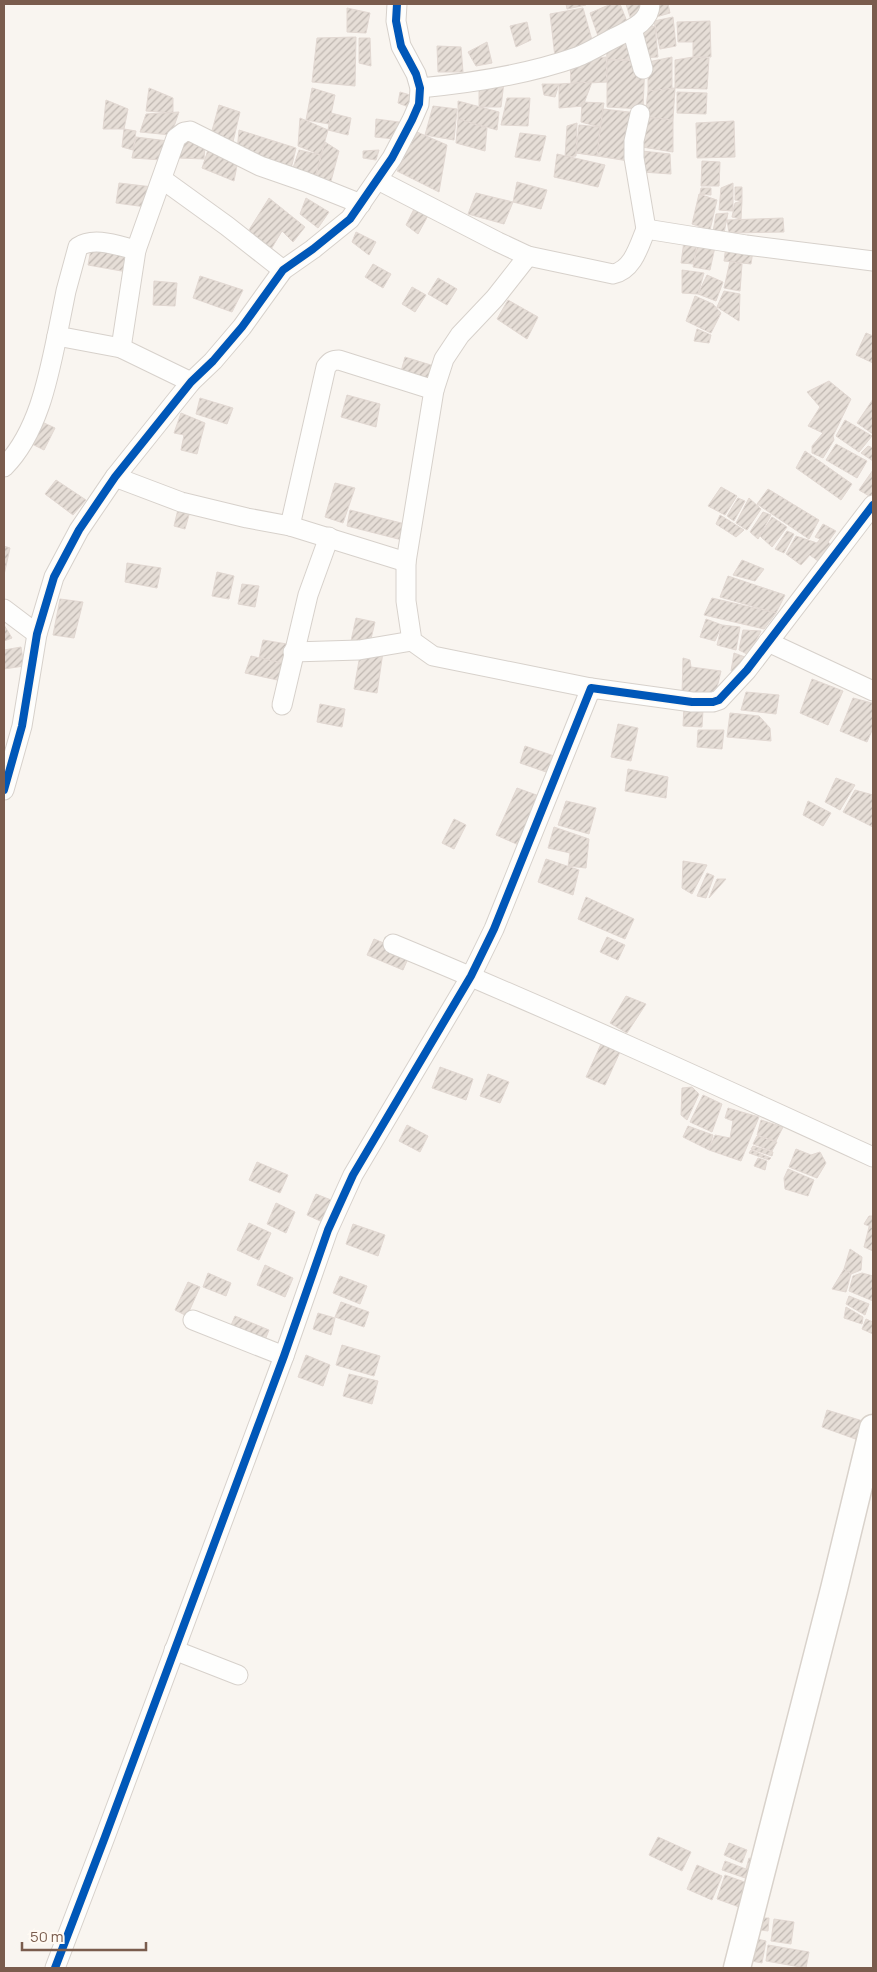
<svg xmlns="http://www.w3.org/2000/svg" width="877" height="1972" font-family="Manrope,sans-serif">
<defs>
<pattern id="building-hatch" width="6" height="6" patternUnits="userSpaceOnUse" patternTransform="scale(1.25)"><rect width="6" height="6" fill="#e6ded7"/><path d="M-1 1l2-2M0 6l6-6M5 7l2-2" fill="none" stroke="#bfb7b1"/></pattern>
</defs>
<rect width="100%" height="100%" fill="#f9f5f0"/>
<g fill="url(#building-hatch)" stroke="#e2d8d2">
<path d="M566,4H586V5L567,9Z"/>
<path d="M611,4H620L630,29L598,36L590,13Z"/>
<path d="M626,4H643L646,16L631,20Z"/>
<path d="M654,4H668L670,13L656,17Z"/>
<path d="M347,8L370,13L366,33L347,32Z"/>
<path d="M583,8L594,47L555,57L550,14Z"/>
<path d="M673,17L676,46L660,49L654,21Z"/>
<path d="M710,21L711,57H693V42H678L677,22Z"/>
<path d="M527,22L531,40L516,47L510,26Z"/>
<path d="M655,26L658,57L640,58L638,29Z"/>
<path d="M636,35L637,59L607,60L606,40Z"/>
<path d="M356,37L355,86L312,82L317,38Z"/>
<path d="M359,38H370L371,66L359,63Z"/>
<path d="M487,42L492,63L476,66L468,52Z"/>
<path d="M437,46L461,47L463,72H438Z"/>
<path d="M606,57L607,82L571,84L570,61Z"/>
<path d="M672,57V91H648V62Z"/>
<path d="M693,57L709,58L707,89L675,88V60Z"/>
<path d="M607,60L645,61L643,109L607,107Z"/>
<path d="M504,82L501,107H479V86Z"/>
<path d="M592,82L583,106L559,108V84Z"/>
<path d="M542,84H559L555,97L544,95Z"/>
<path d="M149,88L173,98V113L146,111Z"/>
<path d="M312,88L335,95L329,124L306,120Z"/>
<path d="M675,88L673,120L645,117L648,91Z"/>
<path d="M400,92L420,98L414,109L398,103Z"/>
<path d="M677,92L707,93L706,114L677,113Z"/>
<path d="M507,98H530L528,126L501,125Z"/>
<path d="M106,100L128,109L124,129H103Z"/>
<path d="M458,101L499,112L497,130L458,119Z"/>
<path d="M582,102L604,103L600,127L581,122Z"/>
<path d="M219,105L240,112L232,146L210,138Z"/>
<path d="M433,106L457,109L454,140L425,135Z"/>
<path d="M603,109L646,114L641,163L597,156Z"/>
<path d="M179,112L171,135L140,132L146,114Z"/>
<path d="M331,113L351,118L348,135L328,130Z"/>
<path d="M645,117L673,120V152L642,147Z"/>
<path d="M300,118L328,130L321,155L298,146Z"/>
<path d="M376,119L399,122L395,139L375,137Z"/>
<path d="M458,119L487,128L485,151L456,143Z"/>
<path d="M734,121L735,157L697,158L696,123Z"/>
<path d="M577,123L576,156L565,157L567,126Z"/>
<path d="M579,125L600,127L597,156L576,153Z"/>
<path d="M124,129L136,131L133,150L122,147Z"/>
<path d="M239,130L296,148L291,169L237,152Z"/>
<path d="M417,132L447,145L439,192L397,171Z"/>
<path d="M520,133L546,136L540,161L515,157Z"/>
<path d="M136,137L168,141L162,160L132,158Z"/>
<path d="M181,140L205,146L204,159L179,158Z"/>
<path d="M325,142L339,151L331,181L314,182Z"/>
<path d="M209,147L239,155L234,181L202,168Z"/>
<path d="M299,150L321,155L314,182L291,174Z"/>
<path d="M379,150L376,160L363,158V151Z"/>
<path d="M642,151L670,154L671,174L642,172Z"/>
<path d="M557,154L605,165L598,187L554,177Z"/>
<path d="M702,161L720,162L719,186H701Z"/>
<path d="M517,182L547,190L541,209L513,202Z"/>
<path d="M119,183L153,187L146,207L116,203Z"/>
<path d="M733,183V211L719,210L721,188Z"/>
<path d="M735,187H742V201L735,200Z"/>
<path d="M701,188H711V195L700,194Z"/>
<path d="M476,193L513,202L504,224L468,214Z"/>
<path d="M699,194L717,200L710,230L692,224Z"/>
<path d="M269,198L305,227L293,242L282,231L270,251L249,230Z"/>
<path d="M306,198L329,212L318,228L300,214Z"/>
<path d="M742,201L741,219L732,217L735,203Z"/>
<path d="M416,205L430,212L418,234L406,225Z"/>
<path d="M728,213L724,233L713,232L716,214Z"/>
<path d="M783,218L784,232L729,233L727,220Z"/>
<path d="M356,232L376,242L369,255L352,242Z"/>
<path d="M684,241L697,242L694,264L681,263Z"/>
<path d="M698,244L715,247L710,270L693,267Z"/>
<path d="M726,246L753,251L751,264L724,261Z"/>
<path d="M91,249L130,255L127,272L88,265Z"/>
<path d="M730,261L742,264L740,291L724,288Z"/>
<path d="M373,264L391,274L383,288L365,277Z"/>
<path d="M682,270L704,273L698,294L682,293Z"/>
<path d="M707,275L723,282L716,301L698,294Z"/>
<path d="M200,276L243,290L232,312L193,298Z"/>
<path d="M438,278L457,289L447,305L428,294Z"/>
<path d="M154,281L177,283L175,306L153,305Z"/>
<path d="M412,287L426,295L415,312L402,304Z"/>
<path d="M724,291L740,294L739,321L717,307Z"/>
<path d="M695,296L713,304L721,313L711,333L686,321Z"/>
<path d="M508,300L538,317L527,339L497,319Z"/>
<path d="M697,329L711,335L709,343L694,341Z"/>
<path d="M866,333L873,336V363L856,355Z"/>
<path d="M405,357L434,366L428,388L399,379Z"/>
<path d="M829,381L851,399L833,436L834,440L823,458L812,453V446L823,433L808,426L820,407L807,392Z"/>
<path d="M347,395L380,404L376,427L341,417Z"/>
<path d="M200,398L233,408L227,424L196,414Z"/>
<path d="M873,399V434L857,423Z"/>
<path d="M181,413L205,423L197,454L181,450L184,435L174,433Z"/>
<path d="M845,420L872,436L859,452L836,436Z"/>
<path d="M42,422L55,428L44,450L32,444Z"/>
<path d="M836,444L867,461L857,478L826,460Z"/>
<path d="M868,446L873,448V461L861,453Z"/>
<path d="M805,451L852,484L841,500L796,468Z"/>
<path d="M873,470V493L871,497L859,490Z"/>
<path d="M56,480L86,500L73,515L45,494Z"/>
<path d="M335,483L355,488L343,523L325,517Z"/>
<path d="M721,487L737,496L725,515L708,506Z"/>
<path d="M768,489L819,520L809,539L757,504Z"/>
<path d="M738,498L745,501L734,521L727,516Z"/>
<path d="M749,498L761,509L747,530L736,523Z"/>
<path d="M179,505L191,508L185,529L174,526Z"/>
<path d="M350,510L413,526L410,542L347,526Z"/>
<path d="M763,512L771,515L758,539L750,532Z"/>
<path d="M720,515L744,530L736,537L716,524Z"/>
<path d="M772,517L787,527L772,547L760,536Z"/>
<path d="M823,524L836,531L828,542L836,549L822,564L810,555L801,565L786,554L796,536L817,543L820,539L815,537Z"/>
<path d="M787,531L794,534L784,553L775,549Z"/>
<path d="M4,546L10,548L4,575Z"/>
<path d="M742,560L764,569L755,581L733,575Z"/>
<path d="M127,563L161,568L157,588L125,582Z"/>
<path d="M217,572L234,576L229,599L212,596Z"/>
<path d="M728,576L785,595L776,613L720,597Z"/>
<path d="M242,584L259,586L255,607L238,604Z"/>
<path d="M712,598L776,613L764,629L704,615Z"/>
<path d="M60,599L83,602L74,638L53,635Z"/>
<path d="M356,618L375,622L370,643L351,641Z"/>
<path d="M706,619L722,625L715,641L700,637Z"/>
<path d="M4,625L12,638L4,641Z"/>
<path d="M722,625L740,627L736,650L717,645Z"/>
<path d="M743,630L761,631L749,655L739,650Z"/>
<path d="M263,640L287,644L282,663L259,658Z"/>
<path d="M21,647L24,666L4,669V650Z"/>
<path d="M383,652L377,693L354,689L360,655Z"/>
<path d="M734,653L745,657L737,672L731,671Z"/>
<path d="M251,656L286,664L282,681L245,673Z"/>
<path d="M683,658L690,660L691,667L721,671L715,696L682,695Z"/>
<path d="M812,679L843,691L828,725L800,713Z"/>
<path d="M746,692L779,695L776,714L741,710Z"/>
<path d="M853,698L872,703L873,707V728L867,742L840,731Z"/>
<path d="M320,704L345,709L342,727L317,722Z"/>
<path d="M684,705L703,710L702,727L683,726Z"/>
<path d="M730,713L759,716L770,728L771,741L727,737Z"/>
<path d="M618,724L638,728L631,761L611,757Z"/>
<path d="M698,730H724L722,749L697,747Z"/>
<path d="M525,746L557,757L552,774L520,763Z"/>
<path d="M628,769L668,777L666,798L625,791Z"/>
<path d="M836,778L855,785L840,810L825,802Z"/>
<path d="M517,788L542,797L521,846L496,835Z"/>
<path d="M855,790L873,795V827L843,812Z"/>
<path d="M566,801L596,808L589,834L558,825Z"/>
<path d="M808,801L831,813L823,826L803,815Z"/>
<path d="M454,819L466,825L454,849L442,843Z"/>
<path d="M554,827L589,839L586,868L568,866L570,853L548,848Z"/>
<path d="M546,859L579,870L573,895L538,882Z"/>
<path d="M683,861L707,865L692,894L682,888Z"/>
<path d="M707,873L714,876L706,898L697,896Z"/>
<path d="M717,879H726L709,898Z"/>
<path d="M586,897L634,919L625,939L578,919Z"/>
<path d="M607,937L625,945L618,960L600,952Z"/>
<path d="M374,939L410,954L403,970L367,955Z"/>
<path d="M626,996L646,1004L627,1033L610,1023Z"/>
<path d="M601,1044L620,1052L605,1085L586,1077Z"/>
<path d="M440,1067L473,1079L466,1100L432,1088Z"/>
<path d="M488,1074L509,1082L500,1103L480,1096Z"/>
<path d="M692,1087L699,1094L687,1120L681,1115L682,1088Z"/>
<path d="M703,1095L722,1104L712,1132L690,1122Z"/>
<path d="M728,1108L759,1117L741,1161L709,1150L715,1135L730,1138L733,1121L725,1118Z"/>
<path d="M761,1120L783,1127L776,1141L757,1135Z"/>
<path d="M407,1125L428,1136L420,1152L399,1141Z"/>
<path d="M688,1126L713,1135L709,1150L683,1137Z"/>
<path d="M757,1136L777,1142L772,1151L753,1144Z"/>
<path d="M753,1146L773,1152L772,1156L751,1149Z"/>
<path d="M796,1149L811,1155L820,1152L826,1163L817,1178L789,1167Z"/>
<path d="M751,1150L771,1158L769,1160L749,1153Z"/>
<path d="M758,1158L767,1161L765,1170L754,1166Z"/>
<path d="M257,1162L288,1175L280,1193L249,1180Z"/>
<path d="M788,1169L814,1180L808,1196L785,1189L784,1178Z"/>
<path d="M316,1194L336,1202L327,1224L307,1215Z"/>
<path d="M276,1203L295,1212L286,1233L267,1224Z"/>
<path d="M869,1216H873V1228L864,1224Z"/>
<path d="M249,1223L271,1233L259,1260L237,1250Z"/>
<path d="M353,1224L385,1235L378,1256L346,1244Z"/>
<path d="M869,1227L873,1228V1251L864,1247Z"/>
<path d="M850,1249L862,1257L861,1270L851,1274L844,1269Z"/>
<path d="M265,1265L293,1278L285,1297L257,1285Z"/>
<path d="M844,1269L851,1274L846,1292L832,1289Z"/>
<path d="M208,1273L231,1283L226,1296L203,1287Z"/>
<path d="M862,1273L873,1276V1301L849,1291L853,1276Z"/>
<path d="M340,1276L367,1286L360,1304L333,1293Z"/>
<path d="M188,1282L200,1287L187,1316L175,1310Z"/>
<path d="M849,1296L869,1304L865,1315L846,1304Z"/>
<path d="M341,1302L369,1312L364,1327L335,1317Z"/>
<path d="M846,1307L863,1317L862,1324L844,1318Z"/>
<path d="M318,1313L335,1318L331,1335L313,1329Z"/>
<path d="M235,1316L269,1330L263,1345L229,1330Z"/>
<path d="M866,1319L873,1322V1334L862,1329Z"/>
<path d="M342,1345L380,1356L374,1376L336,1365Z"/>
<path d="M306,1355L330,1365L323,1386L298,1377Z"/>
<path d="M349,1374L378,1381L372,1404L343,1396Z"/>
<path d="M827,1410L866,1422L861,1441L822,1427Z"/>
<path d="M658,1837L691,1852L682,1871L649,1855Z"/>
<path d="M729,1843L747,1850L742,1863L724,1855Z"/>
<path d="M749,1858L758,1861L751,1880L722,1870L725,1861L746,1869Z"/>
<path d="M697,1865L722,1876L712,1900L687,1889Z"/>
<path d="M725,1875L750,1884L742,1908L717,1899Z"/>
<path d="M760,1918H769L768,1931L760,1930Z"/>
<path d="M774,1919L794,1922L791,1944L771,1941Z"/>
<path d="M757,1939L766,1941L762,1963L752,1961Z"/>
<path d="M768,1945L809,1952L806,1968L766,1961Z"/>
</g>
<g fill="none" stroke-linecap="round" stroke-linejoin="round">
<defs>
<g id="street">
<path d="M632,29L643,69"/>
<path d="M420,88C473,83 526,75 577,57C590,52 602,44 614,38C629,30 650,23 650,4"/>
<path d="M640,114L634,141V158L646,229"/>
<path d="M162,179L227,226L283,270"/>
<path d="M378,180L498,242L528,256L613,274C633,270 639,246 646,229L746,245L873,261"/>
<path d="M528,256L495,298L460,335L444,359L434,390L406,562V601L412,641L433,656L591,688"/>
<path d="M121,348L136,250"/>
<path d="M191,382L121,348L57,336L66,291L78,247C94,236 119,246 136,250L176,138L184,132L190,131L260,166L306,182L361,204"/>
<path d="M4,467C37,434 48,380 57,336"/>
<path d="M115,477L181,502L247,518L290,526L406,562"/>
<path d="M290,526L326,367C330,362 332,360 339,360L434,390"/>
<path d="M4,609L37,634"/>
<path d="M768,642L873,691"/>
<path d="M293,652L359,650L412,641"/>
<path d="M282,705L308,595L329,537"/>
<path d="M4,790L22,726L37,634L54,577L79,530L115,477L191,382L213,361L242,327L283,270L313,249L350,219L392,158L412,120L419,104L420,88L416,74L401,46L396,21L397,4"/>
<path d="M393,944C555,1011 714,1084 873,1157"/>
<path d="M193,1320L284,1356"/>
<path d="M174,1650L238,1675"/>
<path d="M55,1968L105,1837L284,1356L328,1230L353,1175L471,976L494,929L591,688L692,702H713L719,700L747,670L873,505"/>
</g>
<path id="secondary" d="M737,1968L834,1589L873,1428"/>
</defs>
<use href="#street" stroke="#d7d1cb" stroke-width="21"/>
<use href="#secondary" stroke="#d9d2cb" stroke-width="29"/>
<use href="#street" stroke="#fefefd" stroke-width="19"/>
<use href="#secondary" stroke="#fefefd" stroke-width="26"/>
<defs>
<g id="cycleway">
<path d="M4,790L22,726L37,634L54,577L79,530L115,477L191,382L213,361L242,327L283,270L313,249L350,219L392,158L412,120L419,104L420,88L416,74L401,46L396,21L397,4"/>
<path d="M55,1968L105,1837L284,1356L328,1230L353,1175L471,976L494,929L591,688L692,702H713L719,700L747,670L873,505"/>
</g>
</defs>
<use href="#cycleway" stroke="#fffaf3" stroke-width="11"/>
<use href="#cycleway" stroke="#0057b8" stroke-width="8"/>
</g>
<rect width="877" height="1972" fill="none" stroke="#7a5c4d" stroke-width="10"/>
<path d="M22 1942v8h124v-8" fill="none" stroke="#7a5c4d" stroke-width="2.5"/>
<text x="30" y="1942" font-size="15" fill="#7a5c4d" stroke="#fffaf3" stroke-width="4" paint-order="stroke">50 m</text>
</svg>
